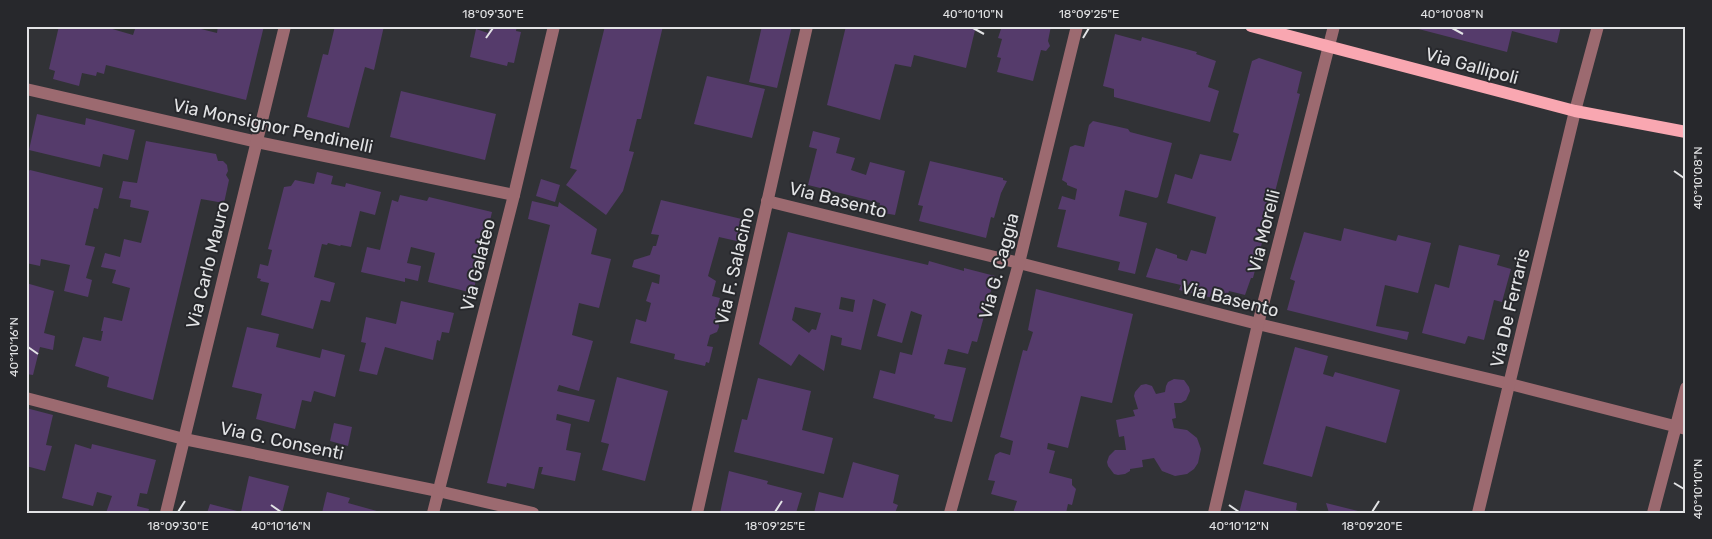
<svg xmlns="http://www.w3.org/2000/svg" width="1712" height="539" font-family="Rubik,sans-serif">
<rect width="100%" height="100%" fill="#313236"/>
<g fill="#553b6b" fill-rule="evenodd">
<path d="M59,26H102L133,35L136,26H201V29L217,33L218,26H264L246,100L106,65L104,74L97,72L96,76L82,73L79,86L53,79L55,71L49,69Z"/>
<path d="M335,26H384L374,70L365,67L349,128L307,117L323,54L328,55Z"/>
<path d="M490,26H517L516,31L521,32L514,63L508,62L507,66L470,57L476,29L488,33Z"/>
<path d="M605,26H663L641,119H637L629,151L634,152L623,191L606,215L566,185L577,170L570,168Z"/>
<path d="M762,26H792L777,88L749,82Z"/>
<path d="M846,26H976L966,68L914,55L911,67L895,64L880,120L827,105Z"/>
<path d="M1002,26H1051L1048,41L1050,46L1046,51L1041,50L1033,81L997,72L1001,58L997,57L1002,39L998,38Z"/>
<path d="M1407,26H1561L1557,43L1512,31L1507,52Z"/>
<path d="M1115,34L1141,41L1142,37L1197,52L1196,54L1216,61L1208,87L1219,91L1210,122L1114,97V89L1103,86Z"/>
<path d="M1259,58L1302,72L1297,93L1300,94L1253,278H1251L1245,295L1229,291L1226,301L1179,290L1181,285L1146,277L1156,248L1177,255V258L1187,261L1191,250L1206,254L1216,217L1167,203L1175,174L1192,179L1200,154L1231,161L1239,134L1233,132L1252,61Z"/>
<path d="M707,76L765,89L752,138L694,124Z"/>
<path d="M401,91L496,114L485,160L390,137Z"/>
<path d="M37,114L85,125L86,118L135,130L128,160L103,154L100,167L29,150Z"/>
<path d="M1093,121L1128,129L1130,132L1172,143L1158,197L1156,198L1125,190L1119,216L1147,223L1135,274L1118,270L1120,262L1057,247L1066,210L1058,209L1062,196L1075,200L1077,189L1067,185V183L1062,180L1070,147L1075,145L1084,147L1089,125Z"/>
<path d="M813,131L840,138L836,153L855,158L851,170L866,175L870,162L905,171L895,215L878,212L880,203L808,185L817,149L809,147Z"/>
<path d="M146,141L216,154L218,161H223L227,165L228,171L226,175L229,180L224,203L201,199L153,400L107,387L109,377L75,366L83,337L101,341L103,331H101L104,317L122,321L130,288L112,283L116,270L101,267L105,253L120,257L124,239L141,243L149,211L130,207L131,200L119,198L123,181L137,183Z"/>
<path d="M930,161L1003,178V180L1007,181L1001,193L994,218L991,217L986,238L919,221L923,206L918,205Z"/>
<path d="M30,170L103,188L98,209L94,208L85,245L95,247L86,278L92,280L88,297L64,291L70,265L41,259L40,266L26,263V173Z"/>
<path d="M317,172L333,176L331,184L345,187L346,183L381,192L375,215L360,211L351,247L341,245L340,246L328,243L327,245L322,244L314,277L335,283L330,302L321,300L313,329L261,315L269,283L260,281L261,279L257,278L260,264L268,266L272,250L268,249L284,187L291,186L295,180L314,184Z"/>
<path d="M541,179L560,185L555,202L536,196Z"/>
<path d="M400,195L427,201L429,197L492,212L473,293L428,282L435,253L411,247L407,263L421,266L418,281L405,278V282L361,272L367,247L380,250L392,200L398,202Z"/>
<path d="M661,200L746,220L741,242L719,237L708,276L716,281L712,296L720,298L715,317L718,320L719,327L717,332L710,335L707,346L713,347L709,363L706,362L705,366L674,359L675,354L630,343L636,319L646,322L651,303L646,301L652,282L659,284L660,275L632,267L634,260L650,255L653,246H656L659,235L651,234Z"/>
<path d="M532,201L558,207L559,202L597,229L591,254L611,259L599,308L579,303L572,335L593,341L579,391L559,385L557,391L595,400L589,422L557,414L556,420L571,424L566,450L581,453L575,481L541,474L543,467H539L534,489L507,483L506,487L487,483L550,225L528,219Z"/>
<path d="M1344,228L1396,241L1398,235L1431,243L1418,293L1385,285L1376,326L1409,332L1407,340L1287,310L1295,281L1290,279L1304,232L1341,241Z"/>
<path d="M788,232L928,265L929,261L964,271V268L995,276L977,342L972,341L968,354L948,349L944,364L966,368L952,422L934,418L935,415L873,398L880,370L895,374L900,352L912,355L922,315L911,311L902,343L877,336L886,304L873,299L861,350L841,345L842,338L831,335L824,371L799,354L791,366L759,344ZM841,297L855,300L853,312L839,309ZM795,307L821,313L816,330L812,329L809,333L792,320Z"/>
<path d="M1459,245L1500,255L1497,265L1511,269L1502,302L1494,300L1484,340L1468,336L1465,344L1422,333L1435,284L1449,288Z"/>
<path d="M26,283L54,291L44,333L55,336L53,350L40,347L33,375L26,374Z"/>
<path d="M1036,289L1133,314L1112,403L1081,396L1068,448L1048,443L1047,449L1055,451L1049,473L1072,479V485L1076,489L1072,505L1068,504L1066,513H1013L1017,501L991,494L995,481L988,480L995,455L1000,452L1010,455L1013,441L1000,437L1023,350L1027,351L1033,332L1028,330Z"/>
<path d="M401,301L454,313L449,333L442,332L440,341L437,340L433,360L385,347L377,375L359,371L366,343L361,342L366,317L396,324Z"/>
<path d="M247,327L279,334L276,347L320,358L322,349L345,355L335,397L314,391L311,402L302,400L295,429L256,419L262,394L232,387Z"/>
<path d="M1295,347L1328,356L1323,374L1333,377L1335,372L1400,390L1386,443L1326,426L1312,477L1263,464Z"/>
<path d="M617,377L668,391L645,481L602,470L609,444L601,442Z"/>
<path d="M758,378L811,391L802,430L833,438L824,474L734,452L742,419L747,420Z"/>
<path d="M1174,379L1184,380L1189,387L1190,391L1186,400L1181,403H1174L1176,418L1172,419L1174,428L1187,430L1197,438L1201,449L1198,463L1194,469L1187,474L1175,476L1162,471L1154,458L1142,460L1143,467L1130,469V471L1125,474L1118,475L1114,474L1108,466L1107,462L1109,456L1115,450H1126L1124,436L1119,437L1116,420L1135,416L1133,410L1138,409L1134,396L1135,392L1141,385L1146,384L1152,386L1156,394L1165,392L1166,386L1168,382Z"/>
<path d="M26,408L53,415L46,445L52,446L45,471L26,466Z"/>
<path d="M334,423L352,427L348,446L330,441Z"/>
<path d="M75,444L91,449L92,444L156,460L147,494L140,493L137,506L149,509L148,513H106L112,496L97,492L93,506L62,498Z"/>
<path d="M853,462L899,475L893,503L898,505L895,513H814L819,492L843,498Z"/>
<path d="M729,471L768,481L767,484L802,493L796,513H720Z"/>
<path d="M249,476L289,486L282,513H207L210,504L241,512Z"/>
<path d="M1245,490L1297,503L1296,510L1306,513H1239Z"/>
<path d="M327,492L350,498L348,503L384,513H322Z"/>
<path d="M1326,503L1362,512V513H1329Z"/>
</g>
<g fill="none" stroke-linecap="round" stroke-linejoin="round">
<g stroke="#9c6a70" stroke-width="12">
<path d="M26,89L257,142L514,195"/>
<path d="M767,201L1019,263L1258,324L1510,384L1686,429"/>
<path d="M26,398L184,439L438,491L533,513"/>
<path d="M166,513L285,26"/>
<path d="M433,513L514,195L554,26"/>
<path d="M697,513L807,26"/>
<path d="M950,513L1019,263L1077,26"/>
<path d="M1214,513L1258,324L1334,26"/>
<path d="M1478,513L1575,111L1598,26"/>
<path d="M1653,513L1686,388"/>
</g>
<path stroke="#f9a7b1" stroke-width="12" d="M1251,26L1575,111L1686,132"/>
</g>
<path fill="none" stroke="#e2e3e5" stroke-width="2" d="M973,28L984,34M1452,28L1463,34M486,38L493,28M1083,38L1089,28M1674,171L1684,178M28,347L38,354M1674,483L1684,489M271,505L281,512M1229,505L1239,512M178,512L185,501M775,512L782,501M1372,512L1379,501"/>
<g text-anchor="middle" stroke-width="4" stroke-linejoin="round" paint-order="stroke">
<g font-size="18" fill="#e2e3e5" stroke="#27282c">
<text transform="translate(1472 66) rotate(15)" y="6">Via Gallipoli</text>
<text transform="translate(273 126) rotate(12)" y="6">Via Monsignor Pendinelli</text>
<text transform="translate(838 200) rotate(14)" y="6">Via Basento</text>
<text transform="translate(1264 231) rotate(-76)" y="6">Via Morelli</text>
<text transform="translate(208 265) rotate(-76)" y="6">Via Carlo Mauro</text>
<text transform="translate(478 265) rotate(-76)" y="6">Via Galateo</text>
<text transform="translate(735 266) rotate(-77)" y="6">Via F. Salacino</text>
<text transform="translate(999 266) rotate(-75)" y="6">Via G. Caggia</text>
<text transform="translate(1230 299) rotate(14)" y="6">Via Basento</text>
<text transform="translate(1510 308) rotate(-77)" y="6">Via De Ferraris</text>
<text transform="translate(282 441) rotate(12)" y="6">Via G. Consenti</text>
</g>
</g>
<rect width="1712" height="539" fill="none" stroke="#27282c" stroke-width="55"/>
<rect x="28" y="28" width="1656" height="484" fill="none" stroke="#e2e3e5" stroke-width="2"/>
<g font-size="12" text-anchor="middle" fill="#e2e3e5">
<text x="493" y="18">18°09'30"E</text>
<text x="973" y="18">40°10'10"N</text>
<text x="1089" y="18">18°09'25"E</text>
<text x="1452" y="18">40°10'08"N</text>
<text transform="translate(1698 178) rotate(-90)" y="4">40°10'08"N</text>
<text transform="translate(14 347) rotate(-90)" y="4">40°10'16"N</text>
<text transform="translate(1698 489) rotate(-90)" y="4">40°10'10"N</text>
<text x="178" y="530">18°09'30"E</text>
<text x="281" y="530">40°10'16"N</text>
<text x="775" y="530">18°09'25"E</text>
<text x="1239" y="530">40°10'12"N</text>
<text x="1372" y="530">18°09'20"E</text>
</g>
</svg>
